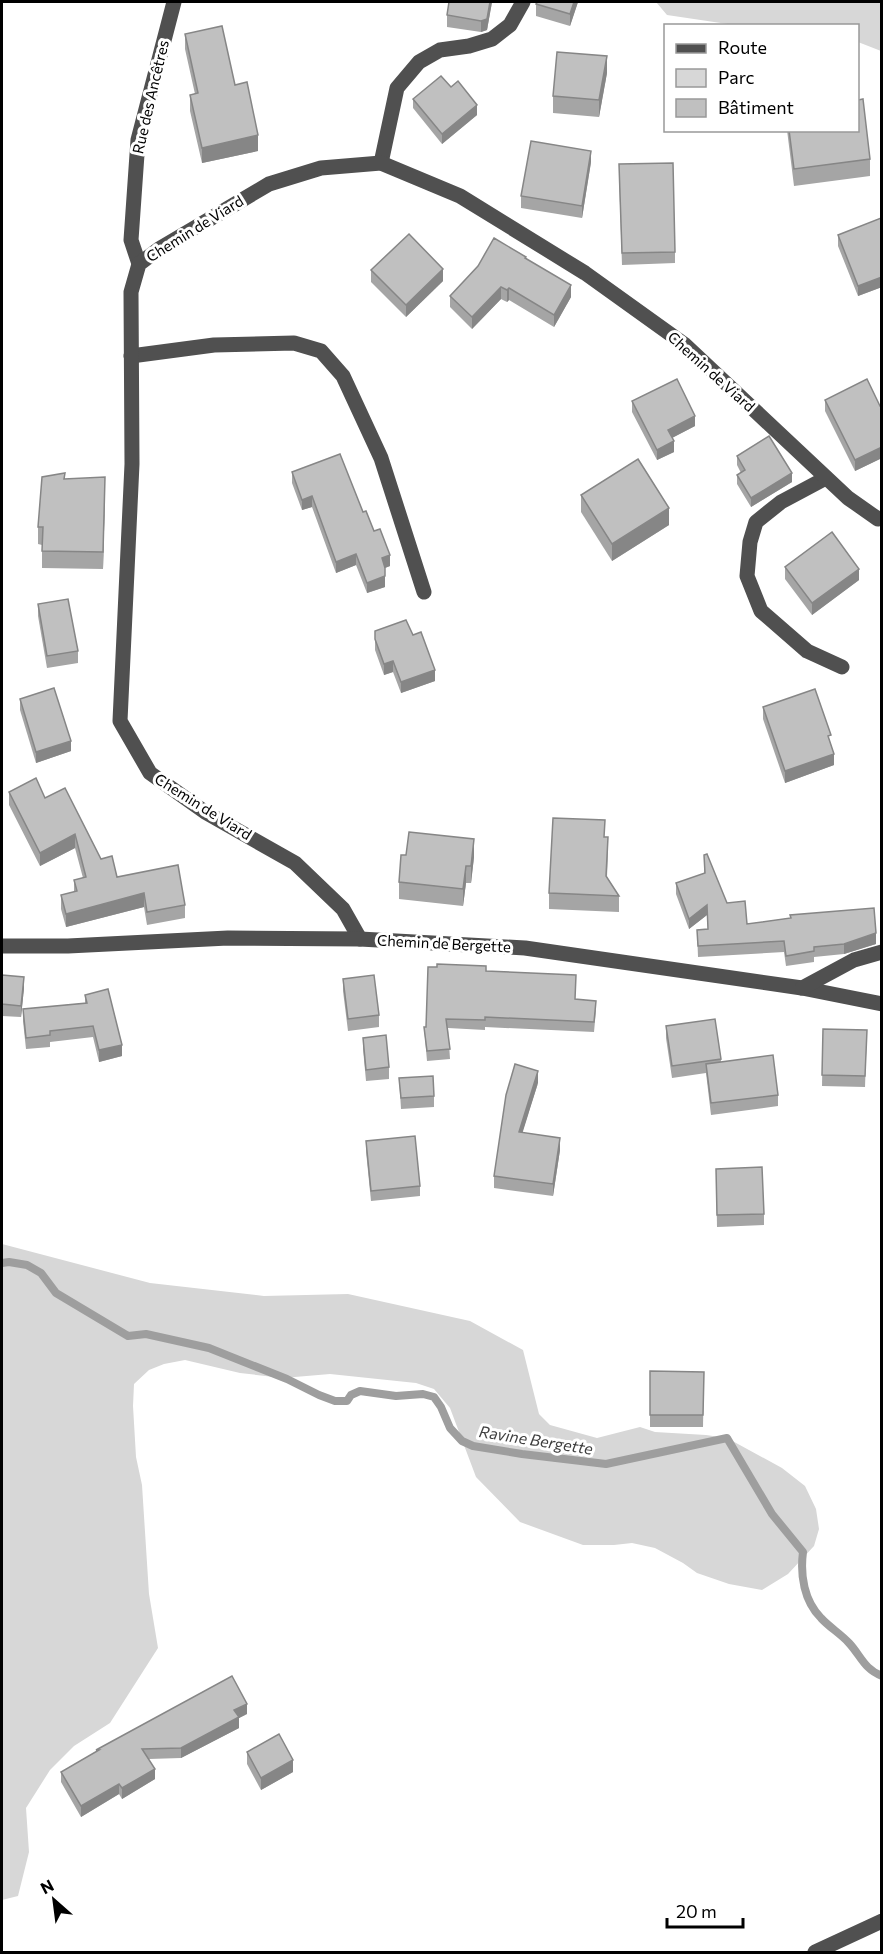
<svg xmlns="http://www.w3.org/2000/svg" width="883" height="1954" font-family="Commissioner,sans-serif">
<rect width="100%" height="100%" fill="#fff"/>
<g fill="#d7d7d7">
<path d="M656,2H881V51L858,42V26H741L667,15Z"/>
<path d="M2,1244L150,1283L264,1296L348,1294L470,1321L523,1350L539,1414L550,1425L597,1438L640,1427L655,1432L706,1435L727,1438L782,1468L805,1486L816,1509L819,1529L814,1546L788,1574L762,1590L729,1584L697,1573L683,1563L655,1548L632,1543L614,1545H583L520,1522L476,1477L450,1408L434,1389L416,1383L330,1374L283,1378L240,1373L185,1360L164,1364L149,1370L134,1384L133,1406L136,1457L142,1485L149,1594L158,1648L110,1723L74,1746L50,1770L26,1808L29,1852L18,1896L2,1900Z"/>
</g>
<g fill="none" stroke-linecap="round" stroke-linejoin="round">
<path stroke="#9e9e9e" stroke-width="8" d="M2,1263L9,1262L27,1265L41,1273L56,1293L128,1336L146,1334L209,1348L287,1379L319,1395L335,1401H347L351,1395L360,1391L396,1396L423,1394L434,1397L441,1407L450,1428L462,1441L473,1446L522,1454L606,1464L727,1438L772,1514L803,1552C800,1575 804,1601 821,1618C829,1627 841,1634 849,1643C861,1656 864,1669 882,1676"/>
<g stroke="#505050" stroke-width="15">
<path d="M381,163L397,88L419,62L440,50L469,46L492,39L510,25L523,2"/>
<path d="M139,264L131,240L138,140L174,2"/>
<path d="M131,356L214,345L294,343L321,351L343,376L381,458L424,592"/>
<path d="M826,478L781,502L756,522L750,542L747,576L761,611L807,651L842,667"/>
<path d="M360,939L343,909L295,863L205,812L150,773L120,721L132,464L131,292L139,264L159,249L269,184L321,168L381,163L460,196L585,273L684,344L848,498L878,519L882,518"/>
<path d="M2,946H68L228,938L360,939L525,948L802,988L882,1004"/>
<path d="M802,988L854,960L882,952"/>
<path d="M815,1952L882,1921"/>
</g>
</g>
<g fill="#a5a5a5">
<path d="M449,2H492L487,30L481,32L447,27V15Z"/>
<path d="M578,2L570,26L536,16V4Z"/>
<path d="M185,34L235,85L258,151L202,163L190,111V95L195,94L185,49Z"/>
<path d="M607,73L599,117L553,113V96Z"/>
<path d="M451,87L477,115L442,144L413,108V99Z"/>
<path d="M787,130H858L870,159V176L794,186Z"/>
<path d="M591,162L582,218L521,208V196Z"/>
<path d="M619,176L675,252V263L622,265Z"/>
<path d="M882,220V287L858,296L838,246V235Z"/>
<path d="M526,259L571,297L554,327L509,300L507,302L501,299L472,329L450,307V296Z"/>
<path d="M371,270L443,281L406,317L371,282Z"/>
<path d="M825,400L880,406L882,405V458L855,471L825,411Z"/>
<path d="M632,401L695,426L672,438L674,452L657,460L632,412Z"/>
<path d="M737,456L792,482L751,507L737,484V475L741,473L737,465Z"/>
<path d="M292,472L363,512L390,566L385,568V587L367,593L356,565L336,573L312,507L302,510L292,483Z"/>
<path d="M65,479L105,494L103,569L42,568V545L38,544V527Z"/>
<path d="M581,495L669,525L612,561L581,512Z"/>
<path d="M785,567L859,580L812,615L785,579Z"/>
<path d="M38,604L78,651V663L47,668L38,616Z"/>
<path d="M375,631L413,635L435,681L401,693L393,672L384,675L375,650Z"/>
<path d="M20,699L71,751L36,763L20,710Z"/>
<path d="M763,707L831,744L834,765L785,783L763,719Z"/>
<path d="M9,792L45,798L117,877L185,905V918L147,925L144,907L66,927L61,909V895L74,892V880L83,878L75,848L40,866L9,805Z"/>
<path d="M605,837L608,852L607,877L619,896V912L549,909V893Z"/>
<path d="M406,855L474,857L471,883H466L463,906L399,899V882Z"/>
<path d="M704,855L727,903L747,924L790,918V915L876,944L844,954L814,957V962L786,966L784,952L698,957L697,930L708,929L707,915L689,929L676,894V883L704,874Z"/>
<path d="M486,971L575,999L596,1010L594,1032L485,1027V1030L448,1028L450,1059L427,1061L424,1027H426Z"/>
<path d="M2,975L24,988L21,1017L2,1016Z"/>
<path d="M343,979L379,1015V1027L348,1031L343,991Z"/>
<path d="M85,995L122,1056L99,1062L93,1037L50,1042V1047L26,1049L23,1021V1009L85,1003Z"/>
<path d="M666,1026L721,1059V1062L778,1095V1106L711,1115L706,1073L672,1078L666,1038Z"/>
<path d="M823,1029L867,1030L865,1087L822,1086Z"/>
<path d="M363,1038L389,1067V1079L366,1081L363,1049Z"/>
<path d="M399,1078L434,1096V1107L401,1109Z"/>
<path d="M538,1083L522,1133L560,1150L553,1196L494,1188V1176Z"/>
<path d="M366,1141L420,1186V1196L371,1201L366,1151Z"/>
<path d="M716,1169L764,1214V1225L717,1227Z"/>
<path d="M650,1371L704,1372L703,1427H650Z"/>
<path d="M247,1714L239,1718V1728L181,1758L149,1759L155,1779L122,1799L119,1794L81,1817L61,1782V1772L96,1752V1750Z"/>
<path d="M247,1752L293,1772L261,1790L247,1764Z"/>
</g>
<g fill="#868686">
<path d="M490,2H492L487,30L481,32V21Z"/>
<path d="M574,2H578L570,26V14Z"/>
<path d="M607,56V73L599,117V100Z"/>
<path d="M477,105V115L442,144V134Z"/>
<path d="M258,135V151L202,163V148Z"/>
<path d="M591,151V162L582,218V206Z"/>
<path d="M3,217V234L2,244V226Z"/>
<path d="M443,269V281L406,317V305Z"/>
<path d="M882,277V287L858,296V286Z"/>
<path d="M571,285V297L554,327V315Z"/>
<path d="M501,287V299L472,329V317Z"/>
<path d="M509,288V300L507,302V290Z"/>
<path d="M695,416V426L668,440V430Z"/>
<path d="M674,441V452L657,460V450Z"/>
<path d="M882,447V458L855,471V460Z"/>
<path d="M792,473V482L751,507V498Z"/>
<path d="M105,477V494L103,569V552Z"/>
<path d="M312,496V507L302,510V500Z"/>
<path d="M669,508V525L612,561V544Z"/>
<path d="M356,554V565L336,573V562Z"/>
<path d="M390,555V566L382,569V558Z"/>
<path d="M859,569V580L812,615V603Z"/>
<path d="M385,576V587L367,593V583Z"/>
<path d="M393,661V672L384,675V664Z"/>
<path d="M435,670V681L401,693V682Z"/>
<path d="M71,741V751L36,763V752Z"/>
<path d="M834,754V765L785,783V771Z"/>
<path d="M75,834V848L40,866V853Z"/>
<path d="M474,839V857L471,883V866Z"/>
<path d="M466,866V883L463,906V889Z"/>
<path d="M144,893V907L66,927V914Z"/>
<path d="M707,905V915L689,929V919Z"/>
<path d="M876,933V944L844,954V944Z"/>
<path d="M24,977V988L21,1017V1006Z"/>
<path d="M122,1045V1056L99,1062V1050Z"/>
<path d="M538,1071V1083L519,1144V1132Z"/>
<path d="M560,1138V1150L553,1196V1184Z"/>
<path d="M247,1704V1714L239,1718V1728L181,1758V1748L234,1710Z"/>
<path d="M293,1760V1772L261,1790V1778Z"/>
<path d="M155,1769V1779L122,1799V1788Z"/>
<path d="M119,1784V1794L81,1817V1806Z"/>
</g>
<g fill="#c0c0c0" stroke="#868686" stroke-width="1.5">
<path d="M449,2H490L487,19L481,21L447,15Z"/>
<path d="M537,2H574L570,14L536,4Z"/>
<path d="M222,26L235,85L247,82L258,135L202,148L190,95L198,93L185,34Z"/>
<path d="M557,52L607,56L599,100L553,96Z"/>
<path d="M441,76L451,87L458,81L477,105L442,134L413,99Z"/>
<path d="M863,99L870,159L794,169L789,130H858V100Z"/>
<path d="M531,141L591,151L582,206L521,196Z"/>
<path d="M673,163L675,252L622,253L619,164Z"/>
<path d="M881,218L882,277L858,286L838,235Z"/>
<path d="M409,234L443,269L406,305L371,270Z"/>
<path d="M494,238L526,257L525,258L571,285L554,315L509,288L507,290L501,287L472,317L450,296L478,266Z"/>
<path d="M677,379L695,416L668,430L674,441L657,450L632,401Z"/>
<path d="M867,379L880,406L882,405V447L855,460L825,400Z"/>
<path d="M769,436L792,473L751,498L737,475L745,470L737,456Z"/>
<path d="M340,454L363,512L366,511L374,531L380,529L390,555L382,558L385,568V576L367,583L356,554L336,562L312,496L302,500L292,472Z"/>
<path d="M638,459L669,508L612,544L581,495Z"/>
<path d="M65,473L64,479L105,477L103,552L42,551L43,527H38L42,477Z"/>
<path d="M832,532L859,569L812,603L785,567Z"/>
<path d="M68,599L78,651L47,656L38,604Z"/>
<path d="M406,620L413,635L421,632L435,670L401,682L393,661L384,664L375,639V631Z"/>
<path d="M54,688L71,741L36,752L20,699Z"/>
<path d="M815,689L831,735L828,736L834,754L785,771L763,707Z"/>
<path d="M36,778L45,798L65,788L101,859L112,856L117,877L178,865L185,905L147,912L144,893L66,914L61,895L77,891L74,880L86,877L75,834L40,853L9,792Z"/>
<path d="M553,818L605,820L604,837H608L606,876L619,896L549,893Z"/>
<path d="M409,832L474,839L471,866H466L463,889L399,882L401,855H406Z"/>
<path d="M707,854L727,903L745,901L747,924L791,918L790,915L874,908L876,933L844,944L814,947V951L786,956L784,941L698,946L697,930L708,929L707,905L689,919L676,883L705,873L704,855Z"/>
<path d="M437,964L486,966V971L576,975L575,999L596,1001L594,1022L485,1017V1020L446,1019L450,1049L427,1051L424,1027H426L428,967H437Z"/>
<path d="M2,975L24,977L21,1006L2,1004Z"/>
<path d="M374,975L379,1015L348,1019L343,979Z"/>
<path d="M108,989L122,1045L99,1050L93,1026L50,1031V1035L26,1038L23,1009L87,1003L85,995Z"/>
<path d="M715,1019L721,1059L672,1066L666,1026Z"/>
<path d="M823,1029L867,1030L865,1076L822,1075Z"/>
<path d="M386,1035L389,1067L366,1070L363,1038Z"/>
<path d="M773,1055L778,1095L711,1103L706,1064Z"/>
<path d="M515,1064L538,1071L519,1132L560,1138L553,1184L494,1176L506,1095Z"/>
<path d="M433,1076L434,1096L401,1098L399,1078Z"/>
<path d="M415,1136L420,1186L371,1191L366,1141Z"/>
<path d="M762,1167L764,1214L717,1215L716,1169Z"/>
<path d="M650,1371L704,1372L703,1415H650Z"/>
<path d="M232,1676L247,1704L234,1710L239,1717L181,1748L142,1749L155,1769L122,1788L119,1784L81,1806L61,1772L99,1750H96Z"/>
<path d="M279,1734L293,1760L261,1778L247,1752Z"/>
</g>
<g text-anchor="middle" stroke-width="6" stroke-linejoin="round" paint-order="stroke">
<g font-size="15" fill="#000" stroke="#fff">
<text transform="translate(151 97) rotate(-77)" y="5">Rue des Ancêtres</text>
<text transform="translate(195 229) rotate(-32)" y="5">Chemin de Viard</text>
<text transform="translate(711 372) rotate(42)" y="5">Chemin de Viard</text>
<text transform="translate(203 807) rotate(32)" y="5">Chemin de Viard</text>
<text transform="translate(444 944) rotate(3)" y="5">Chemin de Bergette</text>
</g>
<g font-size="16" font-style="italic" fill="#3f3f3f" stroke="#fff">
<text transform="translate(536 1440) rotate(9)" y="6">Ravine Bergette</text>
</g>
</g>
<rect width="883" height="1954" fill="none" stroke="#000000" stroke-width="6"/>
<rect x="664" y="24" width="195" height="108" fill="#ffffff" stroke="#999999" stroke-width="1.5"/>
<rect x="676" y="44" width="30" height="9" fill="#505050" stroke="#999999" stroke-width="1.5"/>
<text x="718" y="54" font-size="18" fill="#000000">Route</text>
<rect x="676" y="69" width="30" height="18" fill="#d7d7d7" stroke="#999999" stroke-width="1.5"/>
<text x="718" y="84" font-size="18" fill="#000000">Parc</text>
<rect x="676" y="99" width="30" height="18" fill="#c0c0c0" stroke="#999999" stroke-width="1.5"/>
<text x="718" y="114" font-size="18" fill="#000000">Bâtiment</text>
<g transform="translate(54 1900) rotate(332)" stroke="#ffffff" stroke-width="4.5" paint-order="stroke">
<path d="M0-4.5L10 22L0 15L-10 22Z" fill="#000000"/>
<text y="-9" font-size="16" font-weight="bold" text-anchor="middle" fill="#000000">N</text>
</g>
<path d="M667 1918v9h76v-9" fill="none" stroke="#000000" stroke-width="3"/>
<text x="676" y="1918" font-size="18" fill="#000000" stroke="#ffffff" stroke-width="4.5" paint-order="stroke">20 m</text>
</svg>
